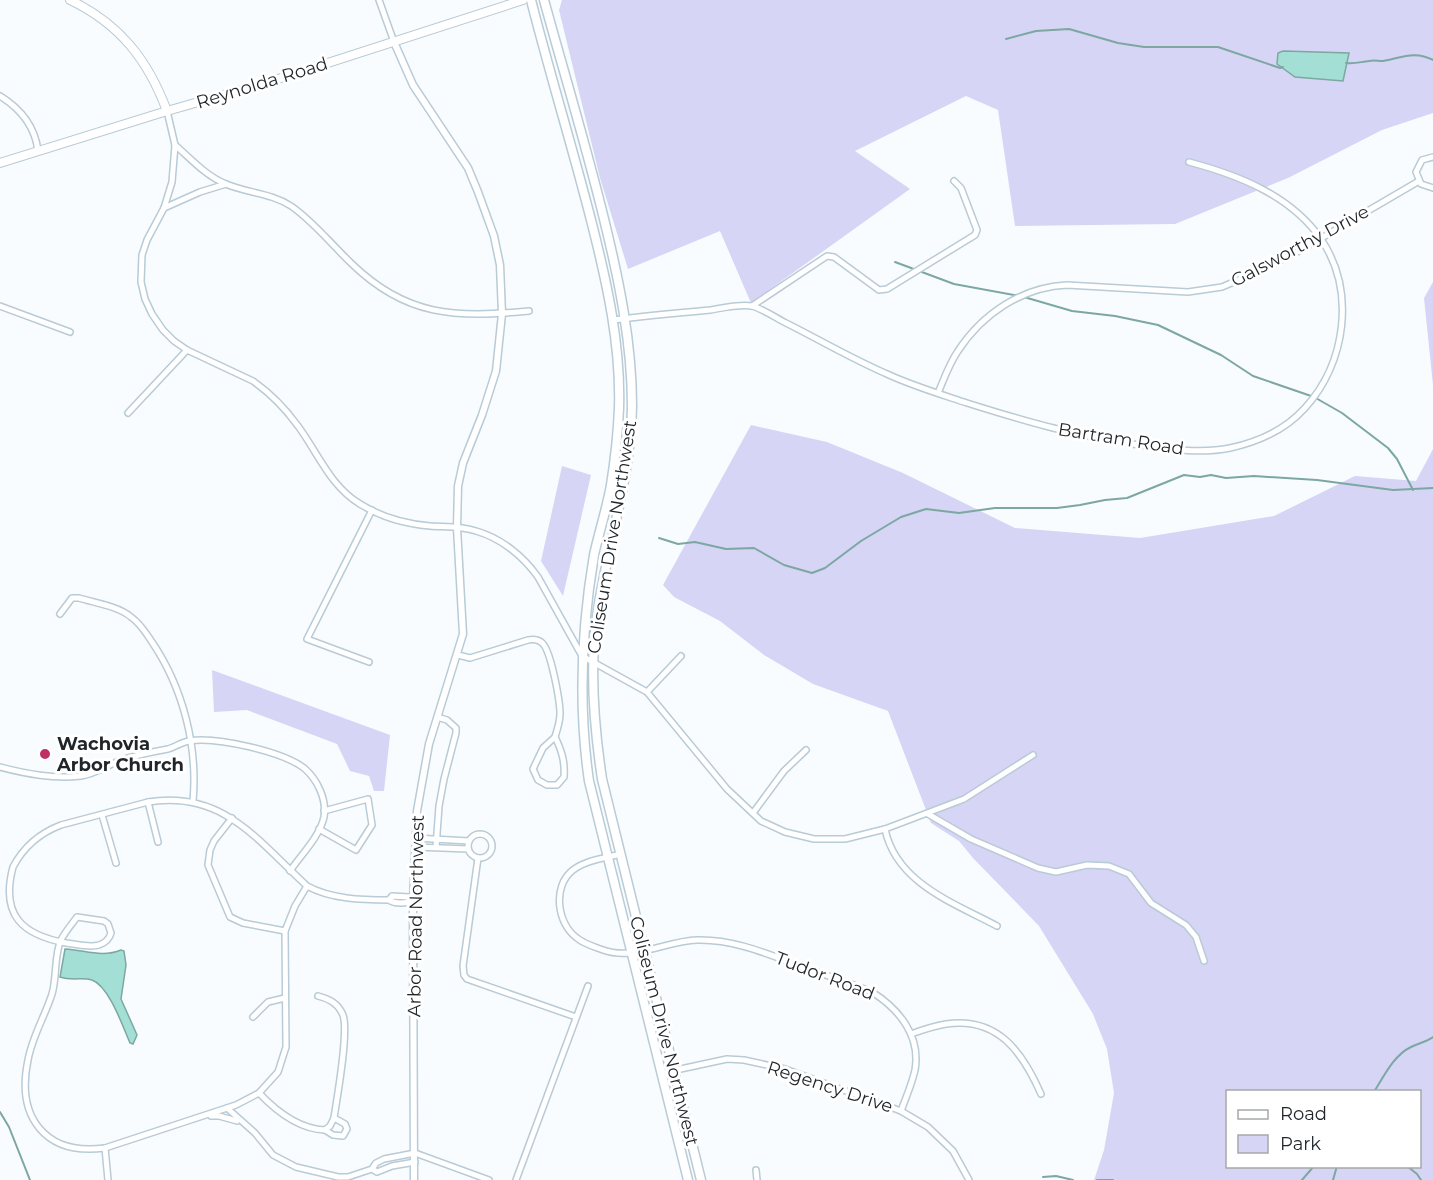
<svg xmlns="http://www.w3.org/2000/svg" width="1433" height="1180" font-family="Montserrat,sans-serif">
<rect width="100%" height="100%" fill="#f9fcff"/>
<g fill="#d6d5f5" fill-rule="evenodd">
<path d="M562,0H1433V113L1382,130L1288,178L1175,224L1015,226L998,110L966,96L855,151L910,189L751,303L720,231L628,269L600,178L559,10Z"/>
<path d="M1433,282V385L1424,298Z"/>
<path d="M751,425L827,442L903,473L1015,528L1140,538L1274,516L1355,476L1416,481L1433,449V1180H1094L1104,1150L1114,1093L1107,1049L1093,1014L1039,926L973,858L959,841L931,823L888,711L813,684L764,655L720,621L674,597L663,585ZM1228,1092H1420V1166H1228Z"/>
<path d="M562,466L591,475L563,596L541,561Z"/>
<path d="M212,670L390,735L384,791H374L369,776L350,771L337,744L247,710L214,712Z"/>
</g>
<g fill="#a4dfd5" stroke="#7ca7a2" stroke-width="1.5">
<path d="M1283,51L1349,53L1343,81L1295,77L1277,64L1278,53Z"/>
<path d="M65,949C85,950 102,958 121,950L124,951L126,965L121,999L137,1035L133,1044L130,1043C123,1027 109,986 92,980C83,977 71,981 60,977Z"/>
</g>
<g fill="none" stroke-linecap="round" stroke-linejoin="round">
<g stroke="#7ca7a2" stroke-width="2">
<path d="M1006,39L1036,31L1069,29L1118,43L1144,47H1218L1280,68L1283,67"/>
<path d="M1346,63C1355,64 1360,62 1369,61C1373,60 1378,61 1383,61C1401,58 1415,50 1433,60"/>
<path d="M895,262L954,284L1019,296"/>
<path d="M1024,297L1072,311L1115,316L1158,325L1221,355L1253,376L1314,397L1342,413L1388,448L1397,459L1413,490"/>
<path d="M659,538L678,544L695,542L726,549L754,548L784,565L812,573L825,568L861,541L901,517L926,509L959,513L995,508H1057L1080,505L1105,500L1127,498L1184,475L1200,477L1211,475L1226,478L1254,476L1317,480L1393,490L1433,488"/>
<path d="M1374,1092C1384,1076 1394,1055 1411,1047C1419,1043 1426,1042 1433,1037"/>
<path d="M0,1112L9,1127L30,1180"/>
<path d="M1407,1166L1417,1174L1421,1180"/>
<path d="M1043,1177L1056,1176L1073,1180"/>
<path d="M1097,1180H1113"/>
<path d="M1302,1180L1314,1166"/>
<path d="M1333,1180L1337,1166"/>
</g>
<defs>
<g id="minor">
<path d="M379,0L394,42"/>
<path d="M0,96C21,109 35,126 38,151"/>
<path d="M175,145C191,159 206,176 226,184C247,193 271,193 291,206C313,221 331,244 351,263C406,317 456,318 529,311"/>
<path d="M1433,157L1422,160L1416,172L1421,184L1433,188"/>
<path d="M226,184L200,192L164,208L147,240L142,255L141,282L145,299L152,314L163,330L174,341L187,350L253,381C270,393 285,408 298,426C318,453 330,486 360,504C381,517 406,524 430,526C445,527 462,526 476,531C501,538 523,556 538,577L582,656L647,692L727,789L761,821L785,832L814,839H845L885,829L964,799L1033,755"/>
<path d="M164,208L172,182L175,145L167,111"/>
<path d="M0,306L70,332"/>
<path d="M752,306L827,256L834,257L879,290L887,289L975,235L977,230L961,188L954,181"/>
<path d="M613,320C645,316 677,313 710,310C722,308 740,304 752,306C763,309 776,318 786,323C820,340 852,359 887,374C913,386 940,394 967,403C1024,421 1080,437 1139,445C1169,449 1200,454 1230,448C1258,442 1286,429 1305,408C1346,363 1356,291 1321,239C1290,195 1238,175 1189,162"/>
<path d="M938,393C944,379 949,364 958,351C982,314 1022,287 1067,285L1188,292L1222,287L1259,271L1301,250L1419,181"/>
<path d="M128,413L187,350"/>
<path d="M60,614L72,598H79C95,603 118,606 131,617C140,623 146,633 152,642C183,688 198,746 193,801"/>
<path d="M458,655L470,658L528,640C533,639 537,639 541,642C551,648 560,702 560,714C560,722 557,730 555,737"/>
<path d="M369,662L307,639L372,510"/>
<path d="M647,692L681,656"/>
<path d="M555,737C562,751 565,762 564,777L557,785H547L538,780L533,769L543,748Z"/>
<path d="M0,767C27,774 53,779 81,776C95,774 106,766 119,761C135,755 151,752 168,749C175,747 182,742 189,741C216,736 283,752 304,768C317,779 327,799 324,817C320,836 301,855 290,871"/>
<path d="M148,802L158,842"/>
<path d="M753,813L784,771L806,750"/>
<path d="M928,814L971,839L1038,868L1056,872L1087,865L1109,866L1129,874L1151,903L1186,925L1196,937L1204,961"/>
<path d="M102,815L116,863"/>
<path d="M232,818L214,841L210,850L208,865L230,917L243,923L285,931"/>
<path d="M319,829L356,850L372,825L368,799L324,811"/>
<path d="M885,829C896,883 954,903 997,926"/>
<circle cx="480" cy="846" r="12"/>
<path d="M415,838L469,841"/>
<path d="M415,847L468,849"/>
<path d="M436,847L439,806L444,779L456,733V728L447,720L437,717"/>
<path d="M621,854C605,858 586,860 573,870C552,886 557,924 577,938C584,944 595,947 603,950C634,961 666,941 697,940C731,939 763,952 795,964C820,973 846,982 872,992C899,1009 921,1036 915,1070C912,1084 906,1097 901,1111"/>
<path d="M478,858L463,966L464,975L467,979L576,1017"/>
<path d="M307,886L295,906L285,931L286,1047L278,1072L259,1093L236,1105L105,1148C45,1156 16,1117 28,1060C32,1037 45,1016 52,994C57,978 54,954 61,940C65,932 72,924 77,917L104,921L108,924L111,933C109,940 105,943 99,945C89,948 76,944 66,943C23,935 0,916 13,867C23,848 40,833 61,825L148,802C223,790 257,840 307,886C331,899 361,900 389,900C394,904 408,904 413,900"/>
<path d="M389,900L392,896L409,897L413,900"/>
<path d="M253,1017L268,1002L285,998"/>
<path d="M911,1034C922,1030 934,1026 946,1024C998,1016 1023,1053 1041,1094"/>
<path d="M662,1073L727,1059L744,1060L785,1069L901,1111L928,1127L953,1151L969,1180"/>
<path d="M259,1093C276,1111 299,1129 325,1130L330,1126L334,1118C337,1098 349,1032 343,1015C338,1003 329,999 318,996"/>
<path d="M227,1108L255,1133L273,1155L296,1167L338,1177H348L372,1169L377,1172L392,1166L415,1162"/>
<path d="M211,1116H219L237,1121"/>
<path d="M325,1130L333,1135L343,1136L347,1129L345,1124L334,1118"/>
<path d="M105,1148L108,1180"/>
<path d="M372,1169L376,1163L384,1159L415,1153L489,1180"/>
<path d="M756,1170L757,1180"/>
<path d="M516,1180L588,986"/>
</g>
<path id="tertiary" d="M394,42L413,85L468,168L478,192L494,236L500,265L502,314L496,371L482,415L463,463L458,486L457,528L463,634L429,744L417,811L413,900L414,1180"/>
<g id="secondary">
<path d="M70,0C120,24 148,60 167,111"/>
<path d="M0,163L167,111L275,80L523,0"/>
</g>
<g id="primary">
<path d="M531,0C550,75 573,149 592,224C607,283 621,346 619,408C618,433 615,460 611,485C607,508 599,532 594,555C581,632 578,705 589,781L688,1180"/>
<path d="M544,0C564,73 586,145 604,219C619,280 632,343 632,406C631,478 607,546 597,616C589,670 594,726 602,779L701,1180"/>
</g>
</defs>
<use href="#minor" stroke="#b8cbd6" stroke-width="8"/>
<use href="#tertiary" stroke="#b8cbd6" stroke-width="9"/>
<use href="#secondary" stroke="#b8cbd6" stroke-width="10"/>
<use href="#primary" stroke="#b8cbd6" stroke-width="11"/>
<use href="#minor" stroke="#fff" stroke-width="5"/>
<use href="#tertiary" stroke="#fff" stroke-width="6"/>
<use href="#secondary" stroke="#fff" stroke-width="8"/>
<use href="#primary" stroke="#fff" stroke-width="8"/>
</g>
<circle fill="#bf3163" stroke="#fff" stroke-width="2" cx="45" cy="754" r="6"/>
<g text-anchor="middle" stroke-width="6" stroke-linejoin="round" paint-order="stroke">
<g font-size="18" fill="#1f252a" stroke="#fff">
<text transform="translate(262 83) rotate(-17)" y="6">Reynolda Road</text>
<text transform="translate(1300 246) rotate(-28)" y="6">Galsworthy Drive</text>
<text transform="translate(1121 439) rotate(9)" y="6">Bartram Road</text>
<text transform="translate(612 537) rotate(-81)" y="6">Coliseum Drive Northwest</text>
<text transform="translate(416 916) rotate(-89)" y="6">Arbor Road Northwest</text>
<text transform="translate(825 976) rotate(21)" y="6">Tudor Road</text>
<text transform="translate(664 1031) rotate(76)" y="6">Coliseum Drive Northwest</text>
<text transform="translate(830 1087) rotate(18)" y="6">Regency Drive</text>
</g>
<g font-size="18" font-weight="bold" fill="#1f252a" stroke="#fff" text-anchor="start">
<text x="57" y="750">Wachovia<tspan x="57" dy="21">Arbor Church</tspan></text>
</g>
</g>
<rect x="1226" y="1090" width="195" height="78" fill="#ffffff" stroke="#a5a8aa" stroke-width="1.5"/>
<rect x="1238" y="1110" width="30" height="9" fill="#ffffff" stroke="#a5a8aa" stroke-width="1.5"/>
<text x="1280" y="1120" font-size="18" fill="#1f252a">Road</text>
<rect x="1238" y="1135" width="30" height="18" fill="#d6d5f5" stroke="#a5a8aa" stroke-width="1.5"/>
<text x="1280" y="1150" font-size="18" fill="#1f252a">Park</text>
</svg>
